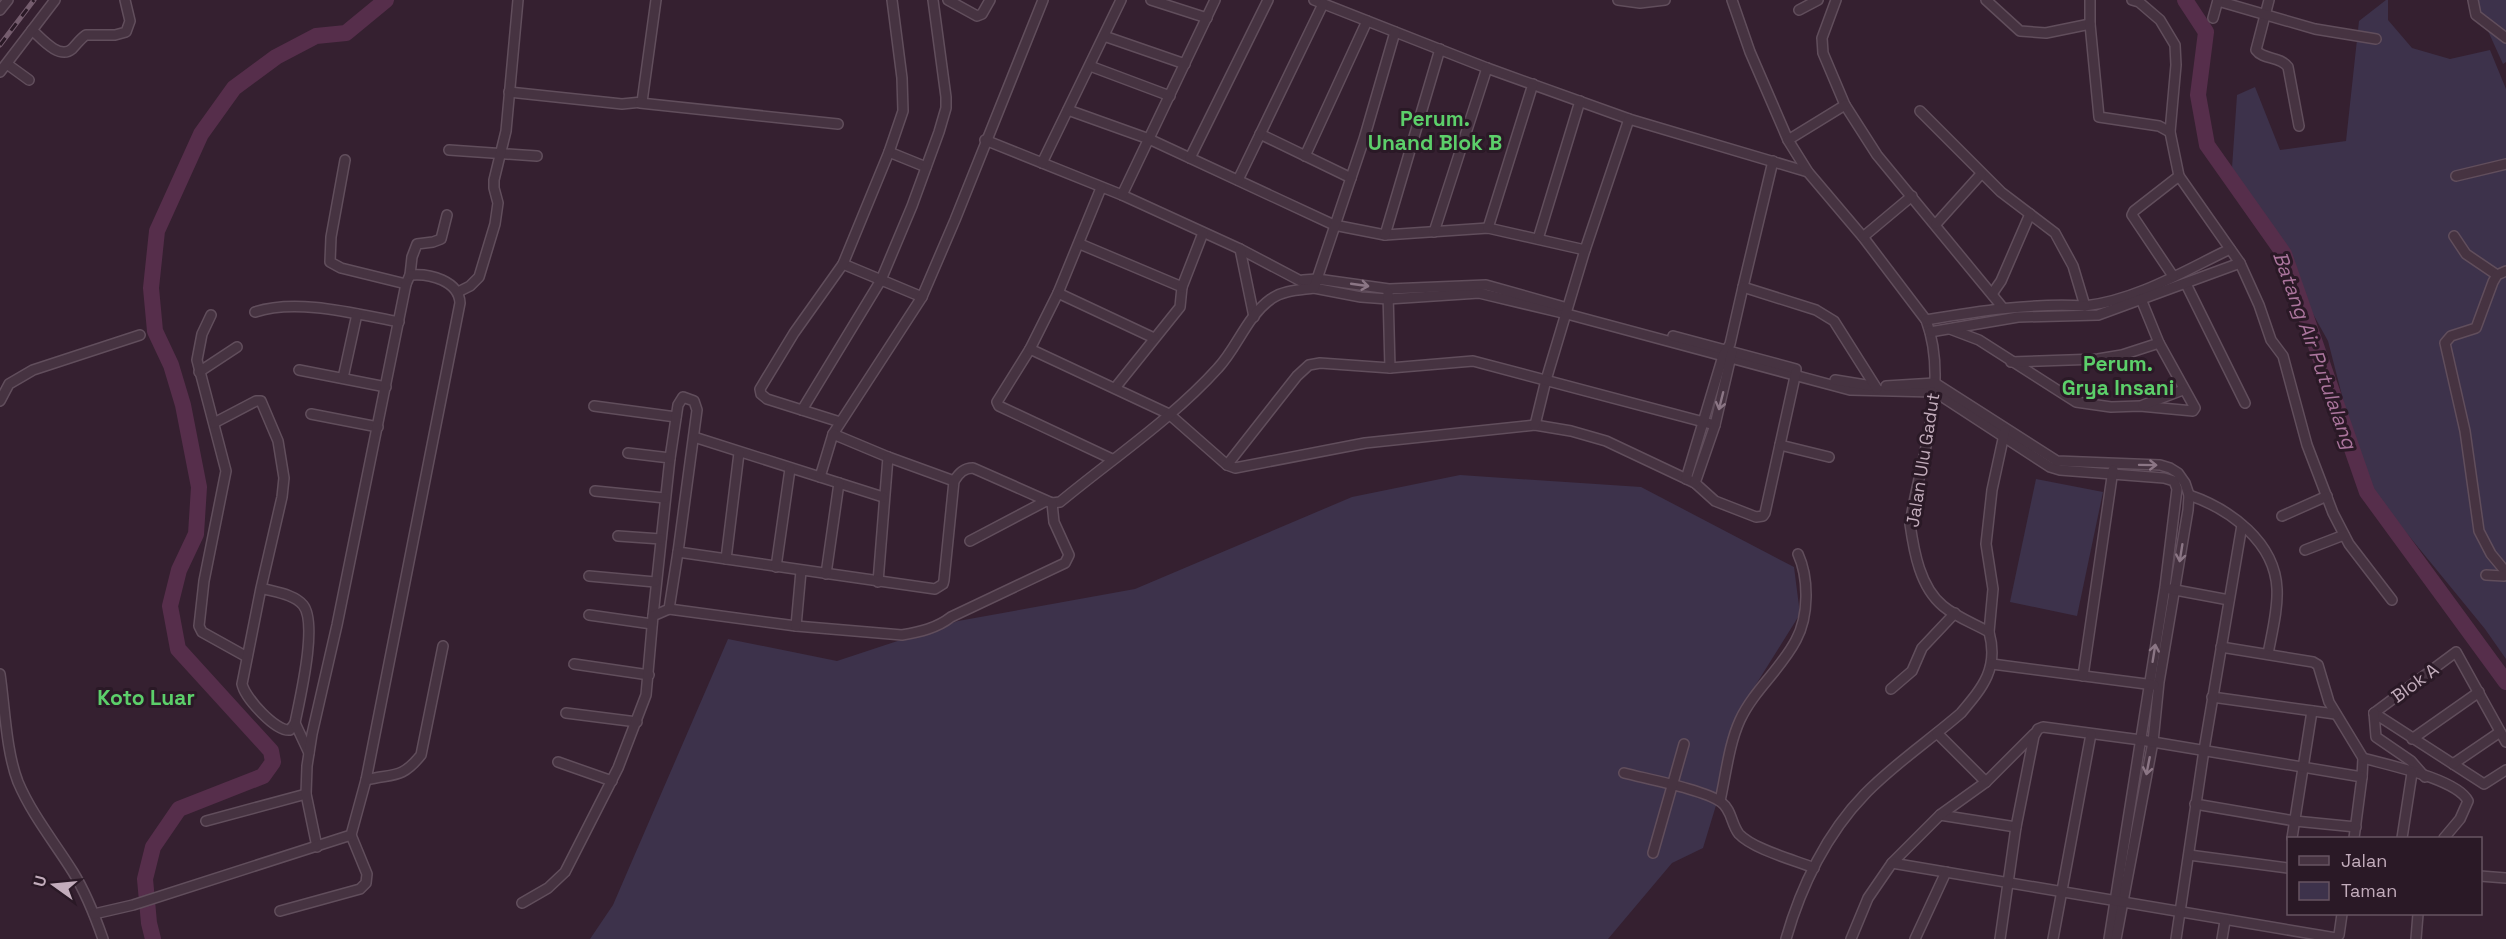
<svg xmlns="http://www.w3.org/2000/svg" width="2506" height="939" font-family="'Space Grotesk',sans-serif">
<rect width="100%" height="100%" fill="#352030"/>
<g fill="#3d324b">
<path d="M2386,0H2388V20L2412,48L2450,59L2490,50L2506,89V659L2485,629L2364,481L2328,341L2232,168L2237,95L2255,87L2280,150L2346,141L2359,21Z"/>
<path d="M2474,0H2506V62L2503,64Z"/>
<path d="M1460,475L1641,487L1794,567L1800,614L1750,694L1703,848L1672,863L1608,939H590L613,905L728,639L837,661L958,621L1135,589L1352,497Z"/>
<path d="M2036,479L2103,492L2077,616L2010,602Z"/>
</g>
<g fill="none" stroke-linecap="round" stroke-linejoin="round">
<g stroke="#562e4b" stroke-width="16">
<path d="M2185,0L2206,32L2198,95L2207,145L2284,254L2367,492L2506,682"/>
<path d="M153,939L149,923L145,879L153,847L179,809L263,776L273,762L271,751L178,649L170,606L179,570L196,534L199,487L183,405L171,365L155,331L151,288L157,231L201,134L234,88L276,57L316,36L346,33L386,0"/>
</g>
<defs>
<g id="minor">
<path d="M948,0L977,16L982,14L990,0"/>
<path d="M1151,0L1207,18"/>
<path d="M1314,0L1487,68L1629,119L1808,172"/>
<path d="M1618,0L1640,3L1665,0"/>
<path d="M1732,0L1750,52L1788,140L1808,172L1863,237L1926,320C1950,384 1920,460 1910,524C1914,552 1920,587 1943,606C1956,617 1975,624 1989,632C1999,668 1983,687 1961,713C1930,740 1894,764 1865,794C1827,833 1801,886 1786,939"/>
<path d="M1836,0L1822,38L1823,53L1845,105L1877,155L2003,308"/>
<path d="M1986,0L2020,31L2046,33L2090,24"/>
<path d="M2090,0V24L2099,117L2159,126L2170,132"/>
<path d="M2132,0L2139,2L2160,20L2175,45L2176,65L2170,132L2179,176L2240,263L2259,305L2271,340L2283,356L2307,445L2333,513L2349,544L2392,600"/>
<path d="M2269,0L2256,50C2263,60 2280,56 2288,67L2299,126"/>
<path d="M2473,0L2476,15L2506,38"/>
<path d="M2218,1L2315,29L2376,39"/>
<path d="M0,10L8,0"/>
<path d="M1799,10L1818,0"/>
<path d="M2213,18L2218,0"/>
<path d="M32,30C41,38 59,60 72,49C77,44 80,39 86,35H115L126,32L130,21L125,0"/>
<path d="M1104,36L1185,64"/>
<path d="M7,64L29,80"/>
<path d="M1090,66L1170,96"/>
<path d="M0,72L55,0"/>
<path d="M509,92L622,104L642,102L656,0"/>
<path d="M640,103L838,124"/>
<path d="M1068,110L1149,139L1334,225L1385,235L1488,228L1585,250"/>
<path d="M1920,111L2001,192L2055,233L2073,266L2085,306C2137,300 2184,271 2230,249"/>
<path d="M1260,134L1351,178"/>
<path d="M985,140L1122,195L1240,249L1314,288L1361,297L1388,299L1479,293L1567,314L1850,390L1935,392L2050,467L2060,470L2164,478L2174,481L2177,489L2165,587L2109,939"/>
<path d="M1788,140L1845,105"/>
<path d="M449,150L537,156"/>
<path d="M889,152L926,167"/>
<path d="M1305,156L1367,21"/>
<path d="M1190,158L1268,0"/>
<path d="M345,160L331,237L330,262L341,268L406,284"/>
<path d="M1042,163L1121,0"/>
<path d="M2456,176L2506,164"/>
<path d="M1238,180L1323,4"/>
<path d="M1101,188L1058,293L1030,349L997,402L999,406L1112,459"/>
<path d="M1122,195L1215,0"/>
<path d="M1936,224L1981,174"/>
<path d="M1488,228L1533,84"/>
<path d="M1434,232L1487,68"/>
<path d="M1385,235L1440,49"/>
<path d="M2454,236L2466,254L2497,275"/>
<path d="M1863,237L1912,196"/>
<path d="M1538,239L1580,101"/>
<path d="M1080,244L1182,287L1180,307L1115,388"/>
<path d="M1240,249L1254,317"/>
<path d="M843,264L922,297"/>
<path d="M2506,271L2497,275L2493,282L2476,328L2451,336L2445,343L2465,431L2479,531L2491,554L2506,572"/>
<path d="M2173,276L2132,215L2134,211L2179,176"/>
<path d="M1303,280L1317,279L1389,289L1486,285L1564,307"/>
<path d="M2186,284L2245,403"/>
<path d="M1182,287L1203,233"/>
<path d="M1743,287L1773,161"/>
<path d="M458,292L470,286L479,277L495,224L498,203L494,188V180L506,131L518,0"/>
<path d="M1058,293L1154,338"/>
<path d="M1388,293L1390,368"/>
<path d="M1992,294L2001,281L2030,214"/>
<path d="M255,312C297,298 356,314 399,322"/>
<path d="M211,315L202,334L197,360L226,471L204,581L199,626L202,632L247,657"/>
<path d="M1926,320C1979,311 2031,303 2085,306"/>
<path d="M1950,329L1979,340L2076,402L2111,407L2140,406L2193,411L2195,408L2159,343L2141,299"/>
<path d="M1930,332L2018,317L2098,315L2240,263"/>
<path d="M1673,336L1796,369"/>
<path d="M1030,349L1169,414L1227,465L1235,468L1365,443L1535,425L1571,431L1606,441L1695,483L1715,501L1756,517L1763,516L1765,513L1796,372"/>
<path d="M2011,362L2098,359L2122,355L2159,343"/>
<path d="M299,370L386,387"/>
<path d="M199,372L237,347"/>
<path d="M343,378L357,314"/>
<path d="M1835,380L1872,386"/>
<path d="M1886,386L1935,383L2057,461L2160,465L2170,468L2178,473L2185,483L2189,495L2188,510L2159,682L2153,742L2116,939"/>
<path d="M0,401L9,384L33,370L140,335"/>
<path d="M2143,405L2183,390"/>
<path d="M594,406L676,417"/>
<path d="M802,410L881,280L912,206L939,132L946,108V97L933,0"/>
<path d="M311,414L378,427"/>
<path d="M840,422L767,399L761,394L760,389L794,333L843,264L889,152L903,111L902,78L892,0"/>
<path d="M214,423L256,401H261L278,441L284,478L282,497L261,588L242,684C245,698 276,732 290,730L295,723C300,698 318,623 303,605C294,594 274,592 261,588"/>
<path d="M1535,425L1546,380L1585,250L1629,119"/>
<path d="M833,434L922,297L955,220L1043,0"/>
<path d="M694,437L820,477L833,434L888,457L878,582"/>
<path d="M1780,445L1829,457"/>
<path d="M628,453L670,458L653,616"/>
<path d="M888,457L954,481"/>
<path d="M670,458L678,405L683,397L694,401L697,410L678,552L935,589L943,584L944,580L954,481C959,473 964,468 973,468L1052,503L1060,502C1112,459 1173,418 1218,368C1237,348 1247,316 1271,299C1283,290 1300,290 1314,288L1364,139L1395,32"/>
<path d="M1227,465L1297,376L1309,365L1320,363L1390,368L1473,361L1715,425"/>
<path d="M820,477L883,497"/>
<path d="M1686,479L1723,356L1730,344L1743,287L1816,310L1834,321L1877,389"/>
<path d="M1695,483L1715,425L1732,352"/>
<path d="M595,491L665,498"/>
<path d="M2189,495C2230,509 2275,542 2277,589C2278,610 2272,632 2268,654"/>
<path d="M2282,516L2327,496"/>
<path d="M618,536L661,539"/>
<path d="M970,541L1046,501"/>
<path d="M2305,550L2344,535"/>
<path d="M726,559L739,453"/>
<path d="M776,567L790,469"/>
<path d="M826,574L839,483"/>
<path d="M2486,575L2504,576L2506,574"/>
<path d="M589,576L655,582"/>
<path d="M2170,589L2229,600"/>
<path d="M669,609L796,626L902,635C920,632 937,628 951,617L1065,563L1069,555L1054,522L1052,503"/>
<path d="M589,615L652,624"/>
<path d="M796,626L801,571"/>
<path d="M1989,632L1993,589L1986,544L1992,490L2005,430"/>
<path d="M2221,647L2313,662L2318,665L2329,702L2363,758L2362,777"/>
<path d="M574,664L649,675"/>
<path d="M1992,664L2154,685"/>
<path d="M0,674C5,708 6,751 18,782C32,815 55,843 73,872C86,893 95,916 103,939"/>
<path d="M2083,676L2113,470"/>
<path d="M1891,689L1912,671L1922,648L1955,613"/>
<path d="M2212,697L2335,714"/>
<path d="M566,713L637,722"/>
<path d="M2374,713L2456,652L2506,742"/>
<path d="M2374,713L2484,784L2506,770"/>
<path d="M2374,713L2376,737L2411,761L2425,777"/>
<path d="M295,723L309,753"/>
<path d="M1937,733L1986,782"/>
<path d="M2412,739L2479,692"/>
<path d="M2363,758C2388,765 2457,779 2468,801L2460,819L2444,838"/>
<path d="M558,762L612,781"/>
<path d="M2453,764L2500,732"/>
<path d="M1624,773C1647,779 1705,790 1721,802C1732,810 1731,824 1739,834C1753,849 1794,860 1814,868"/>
<path d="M366,780C393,773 401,780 421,755L443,646"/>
<path d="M1720,801C1726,774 1729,744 1740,720C1754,690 1781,669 1796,640C1809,616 1809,578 1798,554"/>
<path d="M2195,804L2295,821L2356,827"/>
<path d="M1940,815L2016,827"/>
<path d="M206,821L306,794"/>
<path d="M2292,838L2312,711"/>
<path d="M2402,838L2412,773"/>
<path d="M317,847L306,794L307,766L312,734L337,625L406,284L410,275L412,257L417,244L433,242L441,239L447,215"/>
<path d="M1653,853L1684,744"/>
<path d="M2189,855L2288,868"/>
<path d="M1892,863L1940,815L1986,782L2034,734"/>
<path d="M2480,876L2506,878"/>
<path d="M522,903L548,888L565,872L618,768L646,695L653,616L669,609L678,552"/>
<path d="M280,911L360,889L366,883L367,874L351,835"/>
<path d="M94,914L133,905L351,835L366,780L460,303C459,281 430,273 410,275"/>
<path d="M1851,939L1868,898L1892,863L2336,938L2339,935L2342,914"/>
<path d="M1915,939L1946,872"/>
<path d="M2000,939L2016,827L2034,736L2038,729L2043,727L2141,740L2362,777L2354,838"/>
<path d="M2053,939L2091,734"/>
<path d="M2176,939L2204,750L2242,525"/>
<path d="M2222,939L2225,921"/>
<path d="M2416,939L2418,914"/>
</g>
</defs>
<use href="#minor" stroke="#614e5c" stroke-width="12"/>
<use href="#minor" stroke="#463341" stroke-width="9"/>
<defs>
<path id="rail" d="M0,45L34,0"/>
</defs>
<use href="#rail" stroke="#745c6d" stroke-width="5"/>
<use href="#rail" stroke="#2a1926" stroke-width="3" stroke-dasharray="9" stroke-linecap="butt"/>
</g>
<defs><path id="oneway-shaft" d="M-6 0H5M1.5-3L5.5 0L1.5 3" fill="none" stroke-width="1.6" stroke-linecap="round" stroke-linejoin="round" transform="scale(1.5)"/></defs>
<g stroke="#8b7685">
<use href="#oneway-shaft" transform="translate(1360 285) rotate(8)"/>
<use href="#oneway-shaft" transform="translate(1721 401) rotate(104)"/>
<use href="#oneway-shaft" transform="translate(2148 465) rotate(1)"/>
<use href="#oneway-shaft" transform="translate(2181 553) rotate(99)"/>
<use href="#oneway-shaft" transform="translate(2154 653) rotate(-81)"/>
<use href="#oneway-shaft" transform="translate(2148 766) rotate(101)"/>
</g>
<g text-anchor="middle" stroke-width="6" stroke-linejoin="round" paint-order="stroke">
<g font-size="18" fill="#c3adbc" stroke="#2a1926">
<text transform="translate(1923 460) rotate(-81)" y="6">Jalan Ulu Gadut</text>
<text transform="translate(2415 683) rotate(-36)" y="6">Blok A</text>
</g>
<g font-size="20" font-style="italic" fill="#ab759d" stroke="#2a1926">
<text transform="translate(2315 350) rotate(70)" y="7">Batang Air Putulalang</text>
</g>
<g font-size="21" font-weight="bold" fill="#5ccf6a" stroke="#2a1926">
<text x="1435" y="126">Perum.<tspan x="1435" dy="24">Unand Blok B</tspan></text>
<text x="2118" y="371">Perum.<tspan x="2118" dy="24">Grya Insani</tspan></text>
<text x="146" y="705">Koto Luar</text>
</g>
</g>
<rect x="2287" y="837" width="195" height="78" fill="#2a1926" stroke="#675462" stroke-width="1.5"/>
<rect x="2299" y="856" width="30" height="9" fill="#463341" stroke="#675462" stroke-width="1.5"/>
<text x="2341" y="867" font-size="18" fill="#c3adbc">Jalan</text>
<rect x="2299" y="882" width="30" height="18" fill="#3d324b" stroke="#675462" stroke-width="1.5"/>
<text x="2341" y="897" font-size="18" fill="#c3adbc">Taman</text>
<g transform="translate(54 885) rotate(285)" stroke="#2a1926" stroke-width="4.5" paint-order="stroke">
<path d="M0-4.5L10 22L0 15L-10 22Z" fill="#c3adbc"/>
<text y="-9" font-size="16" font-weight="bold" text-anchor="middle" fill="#c3adbc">U</text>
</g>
</svg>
